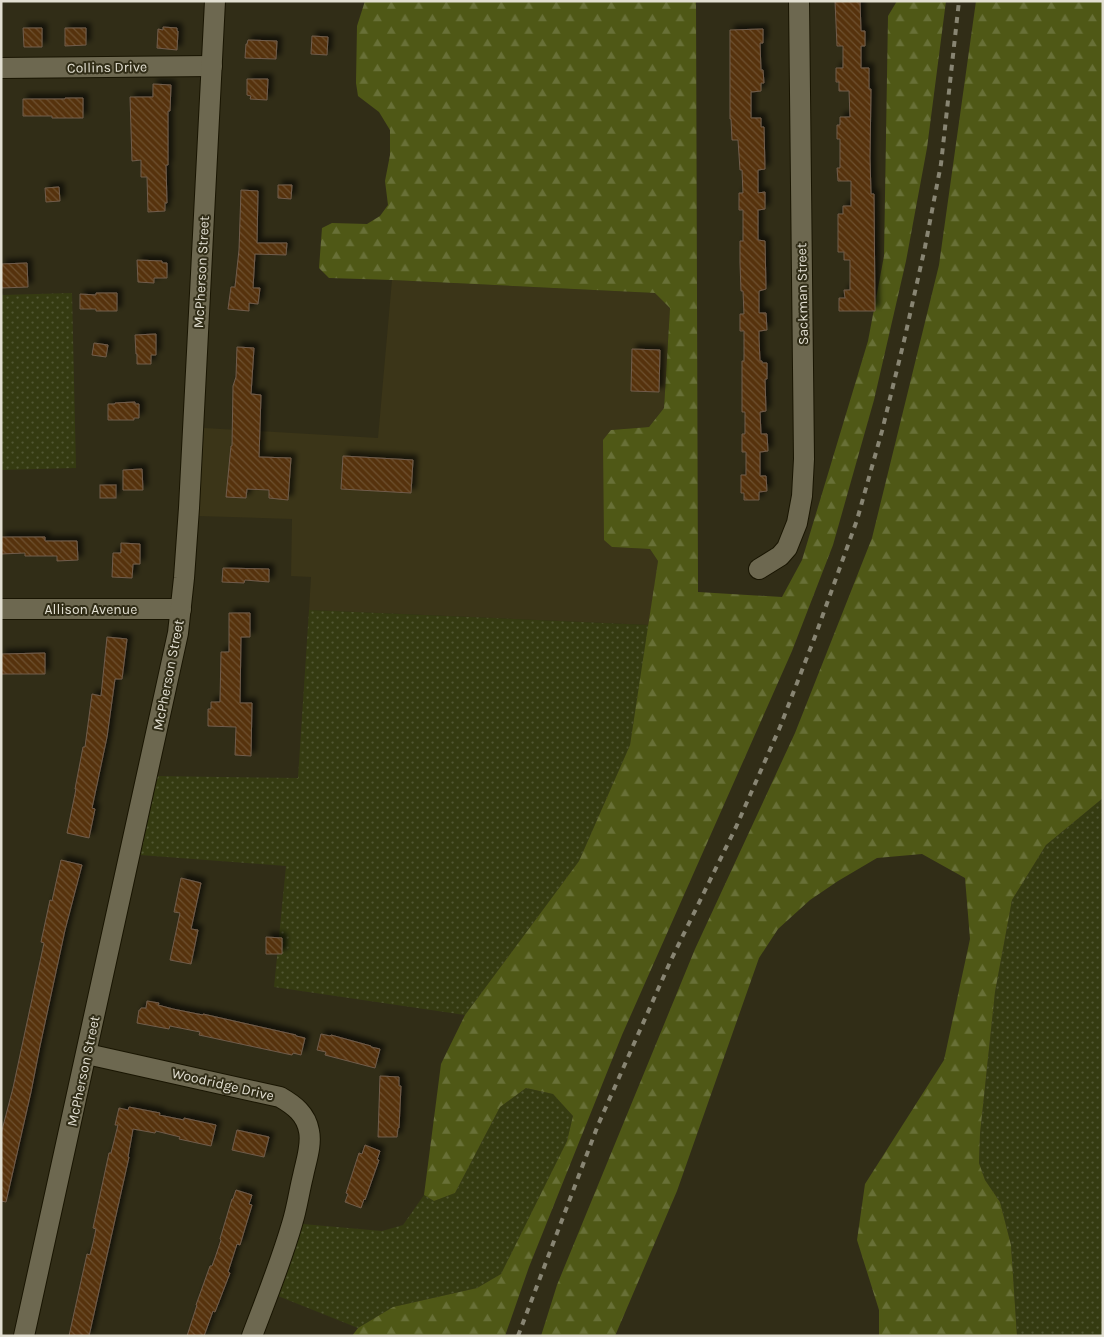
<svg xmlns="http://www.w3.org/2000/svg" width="1104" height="1337" font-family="Karla,sans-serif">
<defs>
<pattern id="grass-dots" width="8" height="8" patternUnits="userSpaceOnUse" patternTransform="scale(1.25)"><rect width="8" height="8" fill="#353b11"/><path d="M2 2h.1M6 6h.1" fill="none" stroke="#525733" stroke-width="1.8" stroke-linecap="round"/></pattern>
<pattern id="forest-firs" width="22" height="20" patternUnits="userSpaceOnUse" patternTransform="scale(1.25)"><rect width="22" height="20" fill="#4f5816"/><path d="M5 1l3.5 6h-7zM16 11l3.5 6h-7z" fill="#687037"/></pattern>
<pattern id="building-back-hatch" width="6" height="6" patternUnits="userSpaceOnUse" patternTransform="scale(1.25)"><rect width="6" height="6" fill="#56330e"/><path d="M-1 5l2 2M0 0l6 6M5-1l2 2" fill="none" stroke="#6e5030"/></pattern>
<filter id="shadow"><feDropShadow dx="4.5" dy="-4.5" stdDeviation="2.5" flood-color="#0009"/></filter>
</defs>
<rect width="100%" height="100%" fill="#312d17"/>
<path fill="#3b3518" d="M392,280L656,293L670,308L664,408L649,427L611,430L612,547L650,549L658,561L649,625L309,610L311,577L291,576L292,519L198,516L204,428L378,438Z"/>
<g fill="url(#grass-dots)">
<path d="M72,293L76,468L1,470V295Z"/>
<path d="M309,610L649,625L630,745L579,861L465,1015L274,987L286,866L140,855L156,776L298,778Z"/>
<path d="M1103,798V1336H1017L1011,1245L1000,1202L985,1180L979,1163L980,1134L995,992L1012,900L1046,845Z"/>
<path d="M526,1088L553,1094L573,1116L567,1141L501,1274L477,1288L393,1307L358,1328L278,1296L303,1224L382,1231L403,1225L424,1195L434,1201L455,1193L500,1107Z"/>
</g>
<g fill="url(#forest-firs)">
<path d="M365,1H696L698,592L782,597L802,560L868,341L884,256L888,16L897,1H946L927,148L906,261L874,400L833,545L792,651L622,1035L529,1267L505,1336H352L358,1328L393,1307L477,1288L501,1274L567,1141L573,1116L553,1094L526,1088L500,1107L455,1193L434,1201L424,1195L441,1064L465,1015L579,861L630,745L658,561L650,549L612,547L604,540L603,440L611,430L649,427L664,408L670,308L655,293L392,280L329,278L319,268L322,228L332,223L367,224L380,216L388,205L385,181L390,155V130L379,112L358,96L356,83L357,26Z"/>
<path d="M976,1H1103V798L1046,845L1012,900L995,992L980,1134L979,1163L985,1180L1000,1202L1011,1245L1017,1336H879V1310L857,1240L865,1184L944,1060L970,939L965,878L922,854L877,858L838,881L810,900L778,929L759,958L677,1191L615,1336H541L557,1285L695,949L795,733L872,538L939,265Z"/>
</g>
<g fill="url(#building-back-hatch)" stroke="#705c4b" filter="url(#shadow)">
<path d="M835,1H860L861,31H865V46H861V68H869V89H871L870,158L871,194H874L875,311H839V298H845L844,290H850V260H844V252H838V214H843V206H851V181H838L837,168H840V139H837V125H840V117H850L849,91H839V82H836V68H843V46H837Z"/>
<path d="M163,27L177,28V31H178L177,50L157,48L158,29L163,30Z"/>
<path d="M23,28H42V47H24Z"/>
<path d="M65,28H86V45L65,46Z"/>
<path d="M763,29V43H760L761,70H763L764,83H761V91L751,92V118H761V127H764L765,169L758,170V193L765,192V209L758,210V240L765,241L766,289L759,291V313H766L767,330L759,331V339L760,361H762V363H767V379H765L766,411L760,412L761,434H767L768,451L760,452V476H766L767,491L759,492V500H744V493H741V475H746V452H742V434H745V412H742V361H744V331H740V314H744L743,291H741L740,263V241H743V210H739V193H743L742,170H740L738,140H732L731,119H730V30Z"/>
<path d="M312,36L328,37L327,55L311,54Z"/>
<path d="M248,40L277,41L276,59L245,58L246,44H247Z"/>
<path d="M247,79H268L267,100L250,99L251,96L247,95Z"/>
<path d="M153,84L171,85L170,111H168V165H166L167,203H165V211L148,212L147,177H141V160L132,161L130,97H153Z"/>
<path d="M65,98H83V118H52V116H23V99H65Z"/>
<path d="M278,185H292L291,199L278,198Z"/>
<path d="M59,187L60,201L46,202L45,188Z"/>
<path d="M241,190L258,191L257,243H287L286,255L255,254L253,288H260L258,304L249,303V311L228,309L231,287H235L239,250Z"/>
<path d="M137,260L162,261V263H167V278H154V283L138,282Z"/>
<path d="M27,263L28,287L1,288V264Z"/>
<path d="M96,293H117V311H96V309H80V294L96,295Z"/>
<path d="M156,334V355H151V364H137V354H136L135,335Z"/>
<path d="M94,343L108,345L106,357L92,355Z"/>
<path d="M237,347L254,348L251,394L261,395L259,457L291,458L288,500L269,498V490L247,489L246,498L226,497L231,446H232L233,386L236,377Z"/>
<path d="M632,349L660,350L659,392L631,391Z"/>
<path d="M135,402V404H139V418H134V420H108V404H115V403Z"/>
<path d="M343,456L413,460L411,493L341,489Z"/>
<path d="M142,469L143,490H123V470Z"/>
<rect x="100" y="485" width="16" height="13"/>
<path d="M1,537H45V541H77L78,560L57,561V556H25V553L1,554Z"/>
<path d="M121,543L140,544V564H133L132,578L112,577L113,553H121Z"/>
<path d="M223,568L269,569V582L245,580L244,583L222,582Z"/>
<path d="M229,613H250V637H241L240,703H252L251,756L235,755L236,727L208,726V709H211V702H220L221,652H229Z"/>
<path d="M107,637L127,639L122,679H115L107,737L92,808L95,809L89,838L67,833L76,789H75L83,747H85L92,694L101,696Z"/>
<path d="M45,653V674H1V654Z"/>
<path d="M61,860L82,865L65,930L40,1046L31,1092L6,1202L1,1201V1134L13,1088L44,943L41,942L50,900L52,901Z"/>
<path d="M181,878L201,883L191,929L198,930L191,964L170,960L180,913L174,912Z"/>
<path d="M266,937L282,938V954H266Z"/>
<path d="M147,1001L159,1003L158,1005L173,1009L203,1015V1014L296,1035V1036L305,1038L301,1055L293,1053L292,1055L199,1035L200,1032L170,1026L169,1029L137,1023L139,1010H140L141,1008H146Z"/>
<path d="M321,1034L330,1036L331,1035L371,1046V1047L380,1049L375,1068L325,1055L326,1052L317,1050Z"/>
<path d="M380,1076L399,1077V1086H401L399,1128H398L397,1137H378Z"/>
<path d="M129,1107L160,1113L159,1115L184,1120V1118L216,1125L211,1146L179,1139L180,1137L156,1131L155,1133L133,1129L128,1157H129L89,1336H69L87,1254L90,1255L93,1243L96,1229L93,1228L109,1153H111L118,1125H115L119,1108L128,1110Z"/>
<path d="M237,1130L269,1137L264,1157L232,1150Z"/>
<path d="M365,1145L380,1151L377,1160H379L365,1200L364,1199L361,1208L345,1202L348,1194L346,1193L359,1153L362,1154Z"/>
<path d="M236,1190L252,1195L249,1204L252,1205L240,1245L237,1244L228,1272L230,1273L215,1312L213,1311L204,1336H187L197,1305H196L210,1266H212L216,1255L221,1240L220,1239L232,1199H233Z"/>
</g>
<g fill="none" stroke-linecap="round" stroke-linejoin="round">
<defs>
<g id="minor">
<path d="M1,68L212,66"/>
<path d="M759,569L780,556L787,548L797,523L802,496L804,459L799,1"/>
<path d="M1,609H181"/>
<path d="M87,1054L280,1097C294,1105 306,1114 309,1131C312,1145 306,1161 303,1176C299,1192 297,1208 292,1224C281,1262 266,1299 252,1336"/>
<path d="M24,1336L178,633L184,578L189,508L215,1"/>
</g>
</defs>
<use href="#minor" stroke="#191502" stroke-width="22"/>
<use href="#minor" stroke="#6d6850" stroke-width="20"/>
<path stroke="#888573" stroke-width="4" stroke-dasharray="6 6" stroke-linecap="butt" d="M518,1336L598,1125L671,960L736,827L780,727L816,634L857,520L882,431L904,341L925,247L941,164L959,1"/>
</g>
<g text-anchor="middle" stroke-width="4" stroke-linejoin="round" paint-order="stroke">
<g font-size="14" fill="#e2dfd2" stroke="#312d17">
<text transform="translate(107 67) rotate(-1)" y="5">Collins Drive</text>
<text transform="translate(201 272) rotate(-87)" y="5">McPherson Street</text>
<text transform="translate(802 294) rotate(-91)" y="5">Sackman Street</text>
<text x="91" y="614">Allison Avenue</text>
<text transform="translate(168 675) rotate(-79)" y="5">McPherson Street</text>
<text transform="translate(83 1071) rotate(-78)" y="5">McPherson Street</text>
<text transform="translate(223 1084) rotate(13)" y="5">Woodridge Drive</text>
</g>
</g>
<rect width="1104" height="1337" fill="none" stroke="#e2dfd2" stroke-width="5"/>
</svg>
